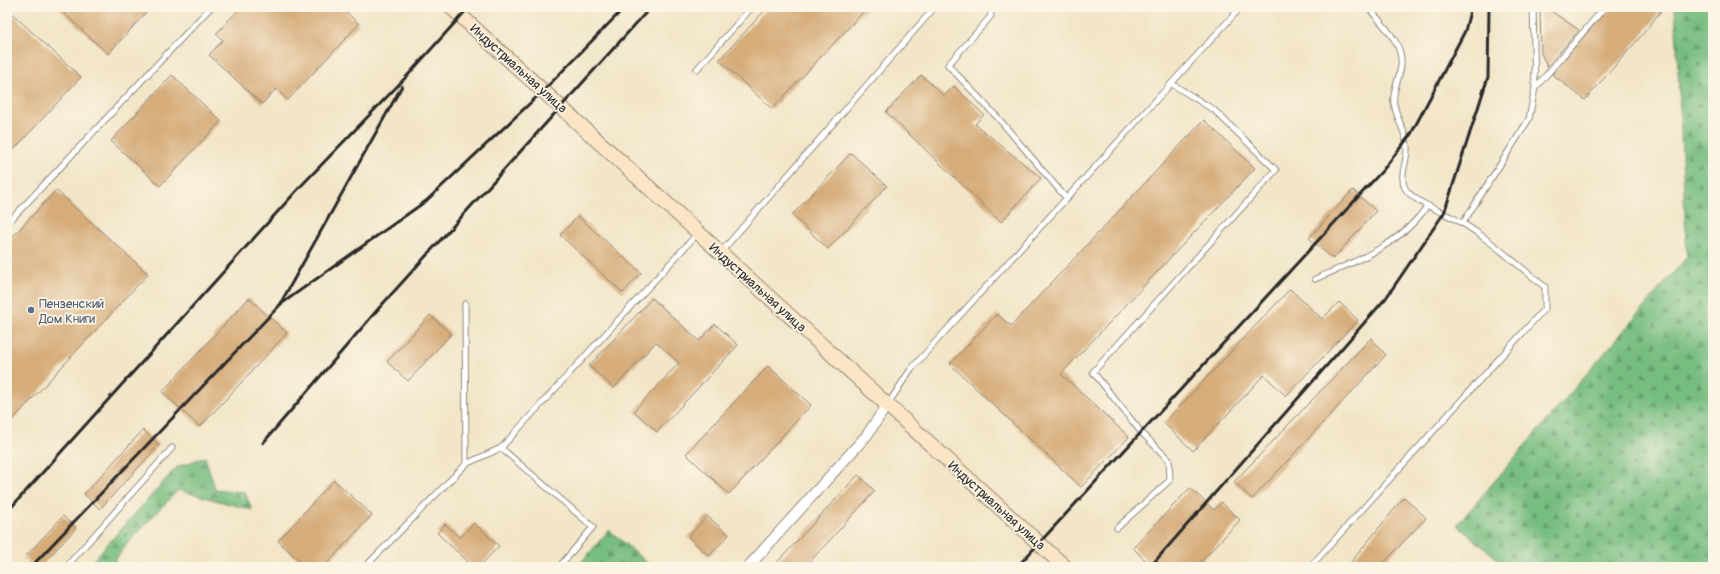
<svg xmlns="http://www.w3.org/2000/svg" width="1720" height="574" font-family="Pangolin,sans-serif">
<defs>
<pattern id="forest-firs" width="22" height="20" patternUnits="userSpaceOnUse"><rect width="22" height="20" fill="#77bd81"/><path d="M5 1l3.5 6h-7zM16 11l3.5 6h-7z" fill="#629a6a"/></pattern>
</defs>
<rect width="100%" height="100%" fill="#fcf5e5"/>
<filter id="ink" filterUnits="userSpaceOnUse"><feTurbulence type="fractalNoise" baseFrequency=".025" numOctaves="2"/><feDisplacementMap in="SourceGraphic" scale="8" xChannelSelector="R" yChannelSelector="G"/><feConvolveMatrix kernelMatrix="1 2 1 2 8 2 1 2 1" color-interpolation-filters="sRGB"/></filter>
<filter id="wash" filterUnits="userSpaceOnUse"><feTurbulence type="fractalNoise" baseFrequency=".012" numOctaves="4" result="noise"/><feDisplacementMap in="SourceGraphic" scale="16" xChannelSelector="R" yChannelSelector="G"/><feGaussianBlur stdDeviation="0.9" result="paint"/><feColorMatrix in="noise" values="0 0 0 0 0 0 0 0 0 0 0 0 0 0 0 0 0 1.4 0 .05"/><feComposite in="paint" operator="in"/></filter>
<g filter="url(#wash)">
<rect width="100%" height="100%" fill="#f2e5c8"/>
<g fill="url(#forest-firs)" stroke="#517456">
<path d="M1675,7H1713V567H1507L1457,525L1687,257Z"/>
<path d="M205,457L215,489L245,492L252,510L178,490L127,544L110,567H87L177,467Z"/>
<path d="M609,530L652,567H577Z"/>
</g>
<g id="blocks">
<g fill="#d6ac79">
<path d="M57,7H151L108,54Z"/>
<path d="M241,7H352L347,13L359,24L288,100L276,89L262,104L209,55L223,40L216,34Z"/>
<path d="M768,7H868L772,109L719,60Z"/>
<path d="M1540,7H1545L1579,30L1547,67L1541,53Z"/>
<path d="M1609,7H1664L1642,35L1585,100L1552,74Z"/>
<path d="M7,9L81,77L7,157Z"/>
<path d="M172,75L221,121L160,186L111,141Z"/>
<path d="M921,75L944,96L954,86L984,115L975,124L1041,178L1001,222L886,112Z"/>
<path d="M1204,120L1255,168L1061,374L1129,437L1081,487L950,364L997,314L1011,326Z"/>
<path d="M851,153L887,186L828,249L792,215Z"/>
<path d="M56,190L148,274L7,426V243Z"/>
<path d="M1353,190L1376,211L1333,259L1309,238Z"/>
<path d="M578,216L641,273L623,293L560,235Z"/>
<path d="M1290,289L1322,319L1339,302L1358,320L1286,396L1264,375L1193,451L1164,423Z"/>
<path d="M249,298L287,333L200,427L162,392Z"/>
<path d="M652,298L699,341L715,324L738,345L657,432L634,411L679,363L656,342L614,388L589,366Z"/>
<path d="M430,315L451,334L408,381L387,362Z"/>
<path d="M1371,338L1386,355L1252,499L1234,482Z"/>
<path d="M768,366L811,405L729,494L686,454Z"/>
<path d="M143,430L159,445L100,509L84,494Z"/>
<path d="M858,475L875,491L805,567H773Z"/>
<path d="M334,480L372,515L324,567H306L278,541Z"/>
<path d="M1190,488L1214,510L1221,502L1240,520L1196,567H1152L1133,548Z"/>
<path d="M1404,497L1426,518L1380,567H1347Z"/>
<path d="M63,516L76,528L40,567H36L25,557Z"/>
<path d="M707,516L729,535L709,556L688,537Z"/>
<path d="M474,523L499,546L479,567H474L437,533L445,524L460,538Z"/>
</g>
</g>
</g>
<g filter="url(#ink)">
<use href="#blocks" fill-opacity="0" stroke="#8e887a" stroke-width="1"/>
<g fill="none" stroke-linecap="round" stroke-linejoin="round">
<defs>
<g id="lane">
<path d="M990,7L991,16L948,65L998,118L1067,199"/>
<path d="M1533,7L1535,88"/>
<path d="M697,69L752,7"/>
<path d="M1463,223L1529,119L1535,88L1605,7"/>
<path d="M7,224L211,7"/>
<path d="M721,252L935,7"/>
<path d="M1315,279C1355,262 1402,244 1427,206"/>
<path d="M465,304L466,464"/>
<path d="M888,404L911,369L1241,7"/>
<path d="M501,448L593,527L559,567"/>
<path d="M1117,528L1170,480L1169,460L1141,432L1093,372L1276,170L1214,110L1172,84"/>
<path d="M66,567L172,448"/>
<path d="M365,567L466,464L501,448L698,233"/>
<path d="M1310,567L1545,308V287C1515,263 1479,229 1445,214C1433,208 1412,200 1405,188C1399,177 1407,161 1407,150C1408,133 1396,120 1394,103C1392,93 1398,81 1400,71C1407,45 1383,26 1368,7"/>
</g>
<path id="street" d="M748,567L867,435L887,405"/>
<path id="secondary" d="M451,7L1065,567"/>
</defs>
<use href="#lane" stroke="#8e887a" stroke-width="7"/>
<use href="#street" stroke="#8e887a" stroke-width="12"/>
<use href="#secondary" stroke="#8e887a" stroke-width="16"/>
<use href="#lane" stroke="#fff" stroke-width="5"/>
<use href="#street" stroke="#fff" stroke-width="10"/>
<use href="#secondary" stroke="#fce5c4" stroke-width="14"/>
<g stroke="#2b2b2b" stroke-width="3">
<path d="M281,304L426,201L543,91L625,7"/>
<path d="M263,443L379,308L651,7"/>
<path d="M7,512L300,187L408,75L469,7"/>
<path d="M31,567L279,306L402,86"/>
<path d="M1017,567L1383,170L1411,134L1465,31L1471,7"/>
<path d="M1150,567L1386,298L1444,213L1488,77L1489,7"/>
</g>
</g>
</g>
<circle fill="#5c6f8a" stroke="#fcf5e5" stroke-width="1.5" cx="31" cy="310" r="4"/>
<g text-anchor="middle" stroke-width="3.5" stroke-linejoin="round" paint-order="stroke">
<g font-size="13" fill="#2b2b2b" stroke="#fcf5e5">
<text transform="translate(519 68) rotate(42)" y="5">Индустриальная улица</text>
<text transform="translate(758 287) rotate(42)" y="5">Индустриальная улица</text>
<text transform="translate(997 505) rotate(42)" y="5">Индустриальная улица</text>
</g>
<g font-size="13" fill="#4e5e75" stroke="#fcf5e5" text-anchor="start">
<text x="39" y="308">Пензенский<tspan x="39" dy="15">Дом Книги</tspan></text>
</g>
</g>
<rect width="1720" height="574" fill="none" stroke="#fcf5e5" stroke-width="24"/>
</svg>
